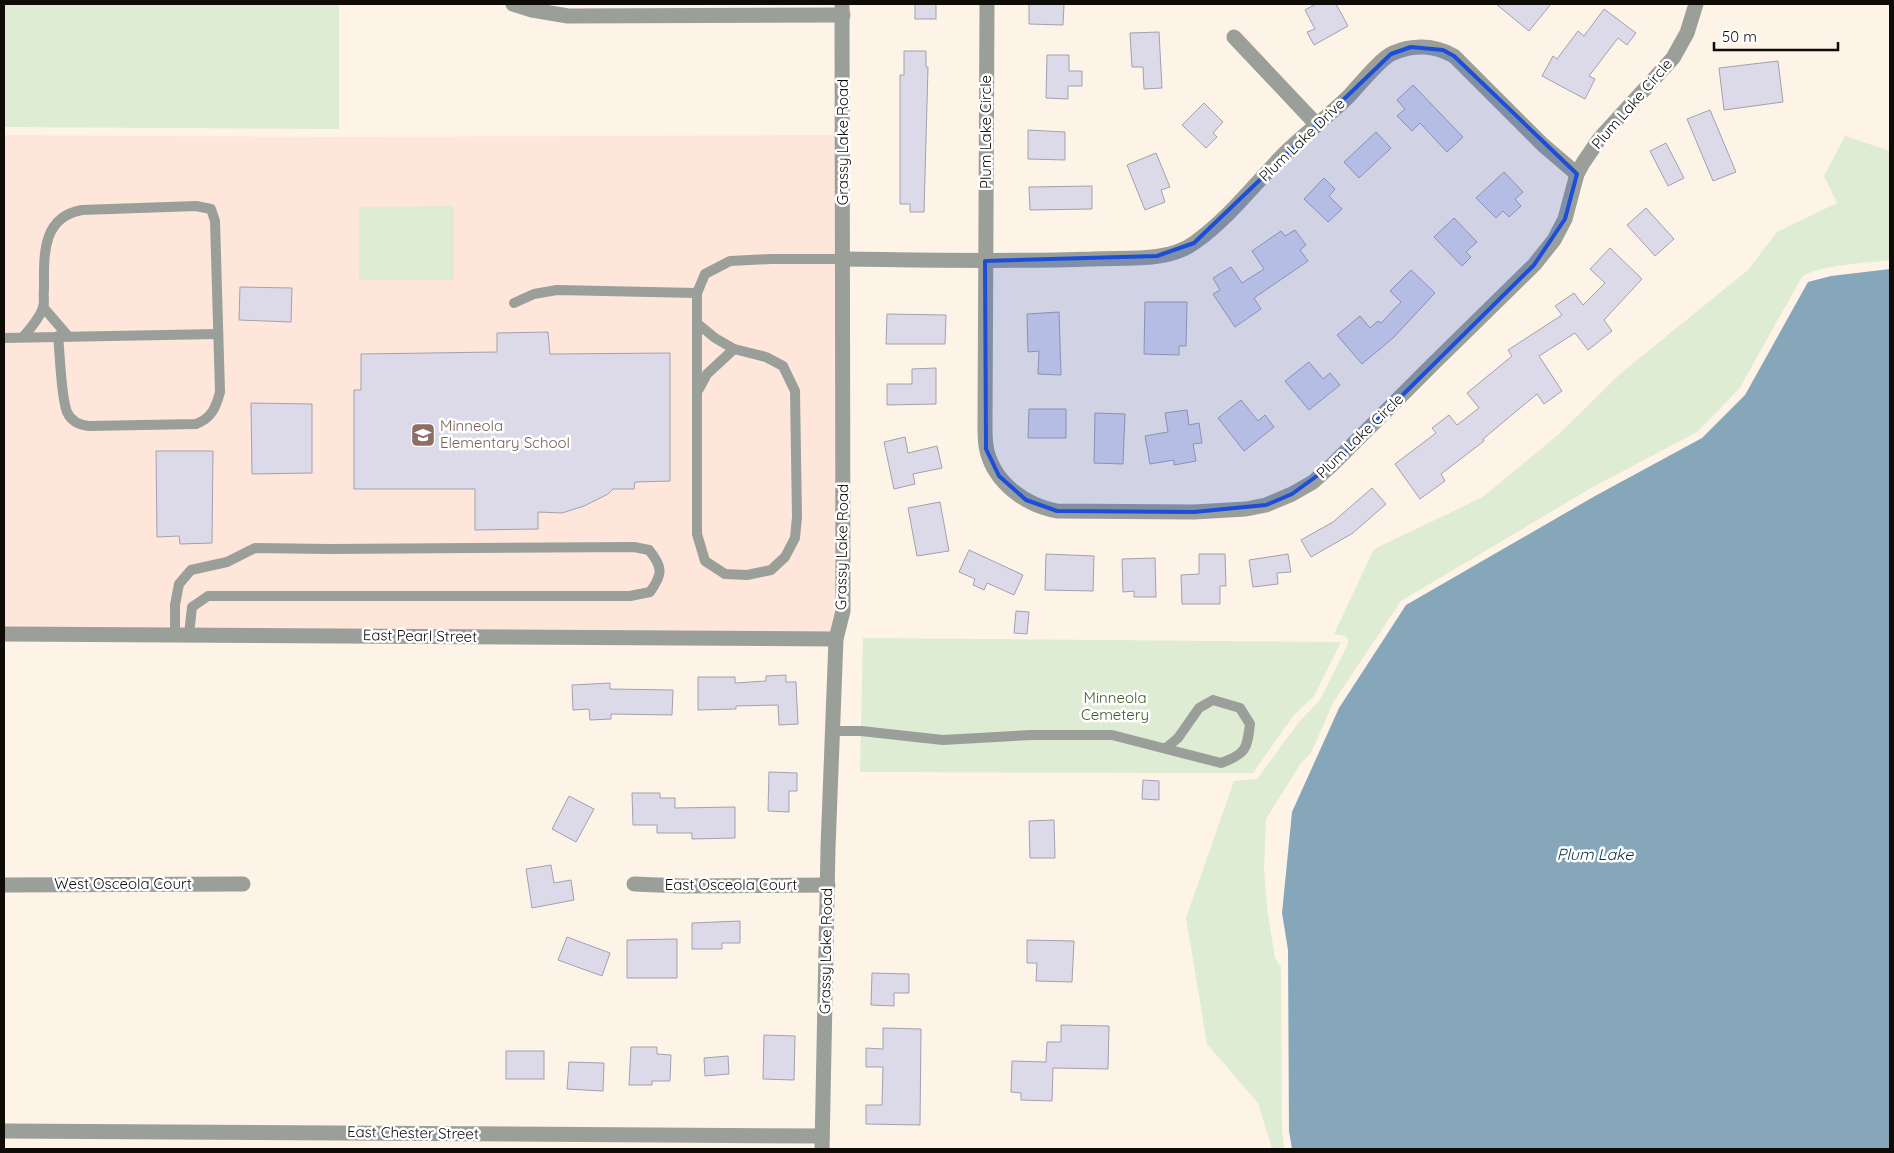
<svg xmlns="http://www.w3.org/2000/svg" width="1894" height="1153" font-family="Quicksand,sans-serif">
<rect width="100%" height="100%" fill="#fef3e7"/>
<path fill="#fee6db" d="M4,135L344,137L843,135L836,639L4,634Z"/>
<g fill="#ddecd3">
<path d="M4,4H339V129L4,127Z"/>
<path d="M1845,136L1890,151V260C1869,263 1817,265 1802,277L1739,389L1697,432L1591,488L1401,601L1333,703L1311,753L1301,763L1266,819L1264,868L1267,908L1275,958L1281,967L1282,1131L1284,1149H1272L1258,1103L1207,1044L1186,918L1234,781L1257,779L1299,722L1320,700L1348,644V639L1345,636L1334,634L1374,549L1483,497L1559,434L1621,373L1748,270L1777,232L1837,203L1824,176Z"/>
<path d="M454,206V280H359V207Z"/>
<path d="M863,638L1341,642L1314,696L1293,716L1253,773L860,772Z"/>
</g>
<path fill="#86a7ba" d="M1890,269V1149H1292L1289,1131L1288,950L1282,913L1292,812L1339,708L1406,605L1595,496L1702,438L1745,395L1808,282L1831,276Z"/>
<g fill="#dcd9e8" stroke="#a3a1af">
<rect x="915" y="4" width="21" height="15"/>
<path d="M1029,4H1064L1063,25L1029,24Z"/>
<path d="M1316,4H1336L1348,26L1314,45L1307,32L1315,29L1305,10Z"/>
<path d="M1496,4H1551L1529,31Z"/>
<path d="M1604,9L1636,33L1627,45L1618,38L1589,76L1595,79L1585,99L1542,76L1553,56L1557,59L1578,31L1584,36Z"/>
<path d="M1159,32L1162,88L1144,89L1143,67H1132L1130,33Z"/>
<path d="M904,51H926V67H928L924,212H910V204H900V75H904Z"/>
<path d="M1047,55H1069V71H1082V86H1068V99L1046,98Z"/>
<path d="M1778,61L1783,102L1724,110L1719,68Z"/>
<path d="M1413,85L1463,137L1447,152L1420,123L1412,131L1397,116L1405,109L1397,100Z"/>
<path d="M1204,103L1223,122L1213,133L1217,137L1206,148L1182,125Z"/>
<path d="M1710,110L1736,172L1713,181L1687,119Z"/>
<path d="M1028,130L1065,132V160L1028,159Z"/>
<path d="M1376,132L1391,148L1359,178L1344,162Z"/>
<path d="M1666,143L1684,178L1668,186L1650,151Z"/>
<path d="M1156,153L1170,187L1161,190L1165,202L1145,210L1127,165Z"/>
<path d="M1504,172L1523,192L1515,199L1521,206L1509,217L1503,211L1496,218L1476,198Z"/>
<path d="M1324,178L1335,189L1329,196L1342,209L1328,222L1304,199Z"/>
<path d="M1092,186V209L1030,210L1029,187Z"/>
<path d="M1646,208L1674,239L1655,256L1627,225Z"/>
<path d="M1454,218L1477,242L1466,252L1471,257L1462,266L1434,237Z"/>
<path d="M1295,230L1306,245L1300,250L1308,261L1254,298L1261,309L1235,327L1213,294L1220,290L1213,278L1231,267L1242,283L1264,269L1252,251L1281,231L1285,236Z"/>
<path d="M1610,248L1642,279L1604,320L1612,331L1588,350L1575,333L1539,356L1562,391L1544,404L1537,394L1483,439L1484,441L1441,474L1445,481L1420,499L1395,464L1436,433L1432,428L1449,415L1457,425L1479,408L1467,393L1512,356L1508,350L1562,315L1555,306L1574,293L1583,305L1605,283L1590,269Z"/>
<path d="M1411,270L1435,293L1393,338L1362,364L1337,335L1360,316L1370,328L1378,321L1381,323L1401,302L1390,291Z"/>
<path d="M240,287L292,288L291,322L239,320Z"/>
<path d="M1145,302H1187L1186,346H1179V355L1144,354Z"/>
<path d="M1059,312L1061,375L1038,374L1039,351L1028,352L1027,314Z"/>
<path d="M887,314L946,315L945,344H886Z"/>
<path d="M548,332L550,354L670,353V481L635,482L634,489H613L608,494L584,506L562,513L538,512V529L475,530V489H354V390H361V354L497,352V333Z"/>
<path d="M1309,362L1323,379L1330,373L1340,385L1309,410L1285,381Z"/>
<path d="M936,368V404L887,405V384H912V369Z"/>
<path d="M1241,400L1258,421L1265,415L1274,427L1244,451L1218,418Z"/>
<path d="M251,403L312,404V473L252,474Z"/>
<path d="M1029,409H1066V438H1028Z"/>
<path d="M1187,410L1189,425L1199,423L1202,443L1193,444L1196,461L1174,465V460L1150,464L1145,436L1168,432L1165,413Z"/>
<path d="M1095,413L1125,414L1123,464L1094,463Z"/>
<path d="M905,437L908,453L937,446L942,468L913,474L915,484L894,489L884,442Z"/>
<path d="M156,451H213L212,543L180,544L179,536L157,537Z"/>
<path d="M1372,488L1386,504L1353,533L1311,557L1301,540L1333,522Z"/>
<path d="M940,502L949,551L917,556L908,508Z"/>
<path d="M969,550L1023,575L1014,595L987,583L984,590L973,585L975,579L959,572Z"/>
<path d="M1046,554L1094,556L1093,591L1045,590Z"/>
<path d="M1199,554H1225L1226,586H1220V604H1182L1181,575L1199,574Z"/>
<path d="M1288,554L1291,572L1277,573L1278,584L1253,587L1249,560Z"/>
<path d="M1155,558L1156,597H1134V591L1123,592L1122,559Z"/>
<path d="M1016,611L1029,612L1027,634L1014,633Z"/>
<path d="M786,675V682H796L798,724L779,725L778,705L736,706V709L698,710V677H735V683L766,681V676Z"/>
<path d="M610,683V689L673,690L672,715L611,714V719L590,720L589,709L573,710L572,685Z"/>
<path d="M769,772L797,773V791H789V812L768,811Z"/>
<path d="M1143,780L1159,781V800L1142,799Z"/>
<path d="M632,793H660V798H675V808L735,807V838L692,839V833H657V825H633Z"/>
<path d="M569,796L594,809L576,842L552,829Z"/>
<path d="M1054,820L1055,858H1030L1029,821Z"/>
<path d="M551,865L554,883L571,880L574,900L532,908L526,869Z"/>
<path d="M740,921V943H722V949H692V923Z"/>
<path d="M567,937L610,953L602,976L558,960Z"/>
<path d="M677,939V978H627V940Z"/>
<path d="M1027,940L1074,941L1072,982L1036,981L1037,963H1027Z"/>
<path d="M872,973L909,974V993H894V1006L871,1005Z"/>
<path d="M1061,1025L1109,1026L1108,1069L1053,1068L1052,1101L1021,1100V1093L1011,1092L1012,1061L1046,1062L1047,1042H1061Z"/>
<path d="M883,1028L921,1029L920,1125L866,1124V1105H882L883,1067H866V1048L883,1049Z"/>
<path d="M764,1035L795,1036L794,1080L763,1079Z"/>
<path d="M631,1047H657V1054L671,1055L670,1081H652V1085H629Z"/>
<rect x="506" y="1051" width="38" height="28"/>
<path d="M728,1056L729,1074L705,1076L704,1058Z"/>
<path d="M569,1062L604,1063L603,1091L567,1089Z"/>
</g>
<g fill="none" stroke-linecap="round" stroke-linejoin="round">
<g stroke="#9a9f9a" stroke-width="10">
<path d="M514,303L534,294L557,290L697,293"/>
<path d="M43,307L68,336"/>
<path d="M698,324L715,338L734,349L766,357L783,366L795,391L797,517L795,538L785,557L771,570L747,575L725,574L705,561L697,534V293L705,274L730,261L771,259H843"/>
<path d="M23,337C30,329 39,319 43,308C45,303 43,295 44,289C44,257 41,217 82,210L196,206L211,209L215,221L220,392C216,407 212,418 196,424L89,426C79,425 71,421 67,412C61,398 60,353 58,336"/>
<path d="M4,338L218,334"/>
<path d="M699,389L707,374L734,349"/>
<path d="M175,635V605L179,584L191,570L227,562L255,548L329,549L634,547L649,550C663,567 663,574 650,592L630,596H208L192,607L189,635"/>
<path d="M833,731H861L943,740L1031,735H1112L1221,763C1246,754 1247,749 1250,724L1240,708L1213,700L1199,708L1178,738L1166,748"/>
</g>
<g stroke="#9a9f9a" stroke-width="15">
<path d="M513,4L532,10L568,16L843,15"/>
<path d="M987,4L985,427C985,435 985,443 987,451C995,483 1025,505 1057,511L1194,512L1246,509L1266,505L1292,494L1313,482L1332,465L1432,365L1534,265L1554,240L1565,219L1577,174L1583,163L1600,138L1673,58L1687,33L1696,4"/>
<path d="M1234,37L1317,125"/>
<path d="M843,259C925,260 1008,262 1091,259C1124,257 1166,263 1194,243C1228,219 1254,185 1283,155C1304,134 1329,116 1350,95C1360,84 1381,58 1393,53C1415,44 1434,45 1454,56L1543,145L1577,174"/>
<path d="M4,634L836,639"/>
<path d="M634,884L681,886L828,885"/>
<path d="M4,885L243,884"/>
<path d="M4,1131L822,1136"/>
<path d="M822,1149L828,848L836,639L843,611L842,4"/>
</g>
</g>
<path fill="#1d4ed8" fill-opacity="0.2" stroke="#1d4ed8" stroke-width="4" stroke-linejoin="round" d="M1411,47L1443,50L1454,56L1577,174L1565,219L1534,265L1332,465L1292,494L1266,505L1194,512L1057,511L1026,500L999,476L986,449L985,261L1157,256L1194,243L1391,54Z"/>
<defs>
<symbol id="school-square" viewBox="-11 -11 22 22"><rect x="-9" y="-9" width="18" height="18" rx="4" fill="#8d6e63" stroke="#fff"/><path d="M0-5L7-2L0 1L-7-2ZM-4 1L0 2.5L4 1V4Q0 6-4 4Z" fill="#fff"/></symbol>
</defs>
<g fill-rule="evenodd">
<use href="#school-square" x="409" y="421" width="28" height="28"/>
</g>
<g text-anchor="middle" stroke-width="5" stroke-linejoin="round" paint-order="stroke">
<g font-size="15" fill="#0f0c08" stroke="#fff">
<text transform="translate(1632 104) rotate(-49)" y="5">Plum Lake Circle</text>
<text transform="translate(986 132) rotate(-90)" y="5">Plum Lake Circle</text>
<text transform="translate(1302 140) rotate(-44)" y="5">Plum Lake Drive</text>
<text transform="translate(843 142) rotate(-90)" y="5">Grassy Lake Road</text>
<text transform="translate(1360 436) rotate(-44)" y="5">Plum Lake Circle</text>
<text transform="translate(842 547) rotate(-89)" y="5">Grassy Lake Road</text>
<text transform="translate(420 636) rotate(1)" y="5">East Pearl Street</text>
<text x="123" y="889">West Osceola Court</text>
<text x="731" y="890">East Osceola Court</text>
<text transform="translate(826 951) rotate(-89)" y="5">Grassy Lake Road</text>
<text transform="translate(413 1133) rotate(1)" y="5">East Chester Street</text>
</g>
<g font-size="15" fill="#785e54" stroke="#fff" text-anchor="start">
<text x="440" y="431">Minneola<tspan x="440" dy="17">Elementary School</tspan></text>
</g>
<g font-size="15" fill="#3f572a" stroke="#fff">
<text x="1115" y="703">Minneola<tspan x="1115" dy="17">Cemetery</tspan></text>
</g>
<g font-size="16" font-style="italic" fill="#033247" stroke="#fff">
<text x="1595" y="860">Plum Lake</text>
</g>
</g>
<rect width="1894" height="1153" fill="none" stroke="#0f0c08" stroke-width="10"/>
<path d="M1714 42v8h124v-8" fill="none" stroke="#0f0c08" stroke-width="2.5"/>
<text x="1722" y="42" font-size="15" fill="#0f0c08" stroke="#ffffff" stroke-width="4" paint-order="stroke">50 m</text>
</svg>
